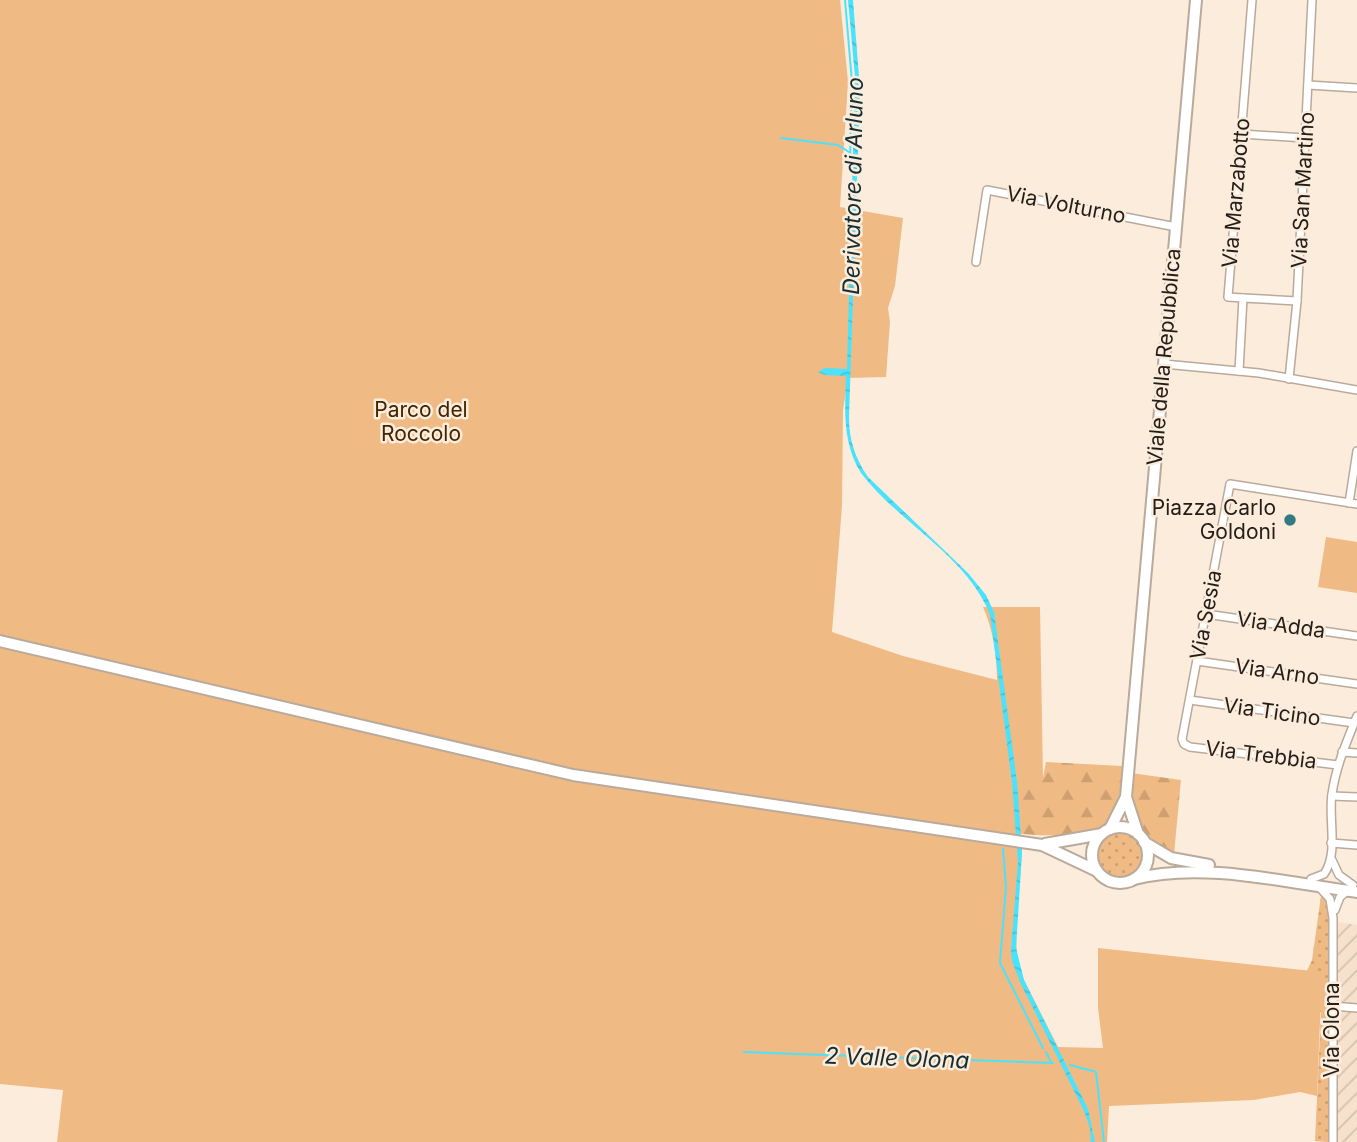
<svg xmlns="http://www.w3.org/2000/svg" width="1357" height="1142" font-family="Inter,sans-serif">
<defs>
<pattern id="industrial-furrows" width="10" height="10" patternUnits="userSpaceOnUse" patternTransform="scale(1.75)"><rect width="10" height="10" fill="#f7e1cc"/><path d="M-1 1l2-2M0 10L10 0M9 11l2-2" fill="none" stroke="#d4c1af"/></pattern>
<pattern id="grass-dots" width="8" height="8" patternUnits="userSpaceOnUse" patternTransform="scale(1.75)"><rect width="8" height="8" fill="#f0ba84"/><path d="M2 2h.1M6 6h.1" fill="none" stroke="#ce9f71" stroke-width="1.8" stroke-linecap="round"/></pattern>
<pattern id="forest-firs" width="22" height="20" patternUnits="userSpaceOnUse" patternTransform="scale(1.75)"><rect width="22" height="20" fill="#f0ba84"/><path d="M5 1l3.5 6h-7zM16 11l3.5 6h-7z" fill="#ce9f71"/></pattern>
<pattern id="water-waves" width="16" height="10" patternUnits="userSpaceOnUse" patternTransform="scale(1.75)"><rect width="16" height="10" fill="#4ae3fd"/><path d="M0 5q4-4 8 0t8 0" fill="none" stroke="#41c2d8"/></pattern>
</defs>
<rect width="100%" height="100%" fill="#fcecdc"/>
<path fill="url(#industrial-furrows)" d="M1338,922L1357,925V1142H1337Z"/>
<g fill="url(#grass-dots)">
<circle cx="1120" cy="855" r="22"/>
<path d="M1321,896L1328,899L1329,914L1328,1142L1315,1141L1321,1013L1303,979L1312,960Z"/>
</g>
<g fill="url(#forest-firs)">
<path d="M1006,675L1043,778L1046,762L1122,766C1120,816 1113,835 1060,835C1041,836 1023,835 1005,831Z"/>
<path d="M1131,773L1181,780L1174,854C1135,832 1131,816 1131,773Z"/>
</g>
<g fill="#f0ba84">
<path d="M0,0H840L848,82L840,207L903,218L895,286L888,308L890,322L886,377L848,378L843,410L842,506L832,632L903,656L997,680C997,656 993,629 983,607H1040L1043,778L1018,777L1022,852L1016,934L1017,959L1024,980L1058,1047L1103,1048L1098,1008V948L1322,972L1317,1096L1300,1092L1254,1100L1109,1106L1107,1142H57L63,1090L0,1084Z"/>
<path d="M1326,537L1357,542V593L1318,587Z"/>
</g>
<path fill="url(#water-waves)" d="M848,0H853L860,90L849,417C849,440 855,458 868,477L968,573L986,595L994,612L1017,782L1022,852L1016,948L1024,980L1088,1109L1095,1142H1091L1090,1128L1084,1111L1020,982L1012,961L1011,949L1018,862L1012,782L990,614C965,554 899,523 861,473C842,442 845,411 846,376L825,375L818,372L825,368L847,369L855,77Z"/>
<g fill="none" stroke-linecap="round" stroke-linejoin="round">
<g stroke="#4ae3fd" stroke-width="2">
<path d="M845,0L852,82L850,160"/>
<path d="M781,138L838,145L849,152"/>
<path d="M1003,849L1006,887L1000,963L1043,1048"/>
<path d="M744,1052L1053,1063"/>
<path d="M1046,1052L1051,1062"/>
<path d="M1070,1065L1096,1072L1104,1142"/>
</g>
<defs>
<g id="street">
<path d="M1308,85L1357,88"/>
<path d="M1241,134L1305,138"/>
<path d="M976,262L987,190L1176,227"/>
<path d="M1243,298L1297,301"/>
<path d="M1164,364L1259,373L1357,390"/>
<path d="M1239,371L1243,298L1228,297L1252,0"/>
<path d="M1289,379L1297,301L1312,0"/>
<path d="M1349,503L1357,451"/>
<path d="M1206,614L1357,636"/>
<path d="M1197,661L1357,684"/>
<path d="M1190,700L1354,723"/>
<path d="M1342,752L1357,753"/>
<path d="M1338,765L1190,747L1184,744L1182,739L1230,484L1357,504"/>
<path d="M1332,796L1357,797"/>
<path d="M1331,843L1357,845"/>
<path d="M1332,860L1339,875L1353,885"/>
<path d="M1311,879L1324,874C1339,853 1328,819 1332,794C1336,766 1347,741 1357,716"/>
<path d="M1320,888L1330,899L1333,918V1142"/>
<path d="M1335,910L1340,897L1347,891"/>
<path d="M1332,1006L1357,1008"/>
</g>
<g id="secondary">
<path d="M0,641L573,775L1042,845L1097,871"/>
<path d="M1126,797L1138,834"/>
<circle cx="1120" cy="855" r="28"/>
<path d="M1110,829L1126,797L1196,0"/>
<path d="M1144,842L1171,858L1209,865"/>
<path d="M1045,844L1102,834"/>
<path d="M1134,879C1203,861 1287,883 1357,892"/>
</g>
</defs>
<use href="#street" stroke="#b9aa9b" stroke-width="10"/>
<use href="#secondary" stroke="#b9aa9b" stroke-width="14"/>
<use href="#street" stroke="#fff" stroke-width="7"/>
<use href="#secondary" stroke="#fff" stroke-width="10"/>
</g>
<circle fill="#337a86" stroke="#fcecdc" stroke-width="2.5" cx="1290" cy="520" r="7"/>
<g text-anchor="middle" stroke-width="5" stroke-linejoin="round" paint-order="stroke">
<g font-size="21" fill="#241e19" stroke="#fcecdc">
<text transform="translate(1303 190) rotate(-87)" y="7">Via San Martino</text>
<text transform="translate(1236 193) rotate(-85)" y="7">Via Marzabotto</text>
<text transform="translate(1066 205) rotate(11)" y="7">Via Volturno</text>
<text transform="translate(1164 357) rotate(-85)" y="7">Viale della Repubblica</text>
<text transform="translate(1206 615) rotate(-79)" y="7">Via Sesia</text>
<text transform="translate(1281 625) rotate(8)" y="7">Via Adda</text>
<text transform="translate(1277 672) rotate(8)" y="7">Via Arno</text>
<text transform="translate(1272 712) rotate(8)" y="7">Via Ticino</text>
<text transform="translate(1261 755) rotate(7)" y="7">Via Trebbia</text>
<text transform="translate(1332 1030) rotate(-90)" y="7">Via Olona</text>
</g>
<g font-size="21" fill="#422502" stroke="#fcecdc">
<text x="421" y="417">Parco del<tspan x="421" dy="24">Roccolo</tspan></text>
</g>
<g font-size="21" fill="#241e19" stroke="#fcecdc" text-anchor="end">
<text x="1276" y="515">Piazza Carlo<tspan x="1276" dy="24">Goldoni</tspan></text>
</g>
<g font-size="23" font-style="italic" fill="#152e32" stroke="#fcecdc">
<text transform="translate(853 186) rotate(-89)" y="8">Derivatore di Arluno</text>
<text transform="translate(897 1058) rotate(2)" y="8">2 Valle Olona</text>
</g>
</g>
</svg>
